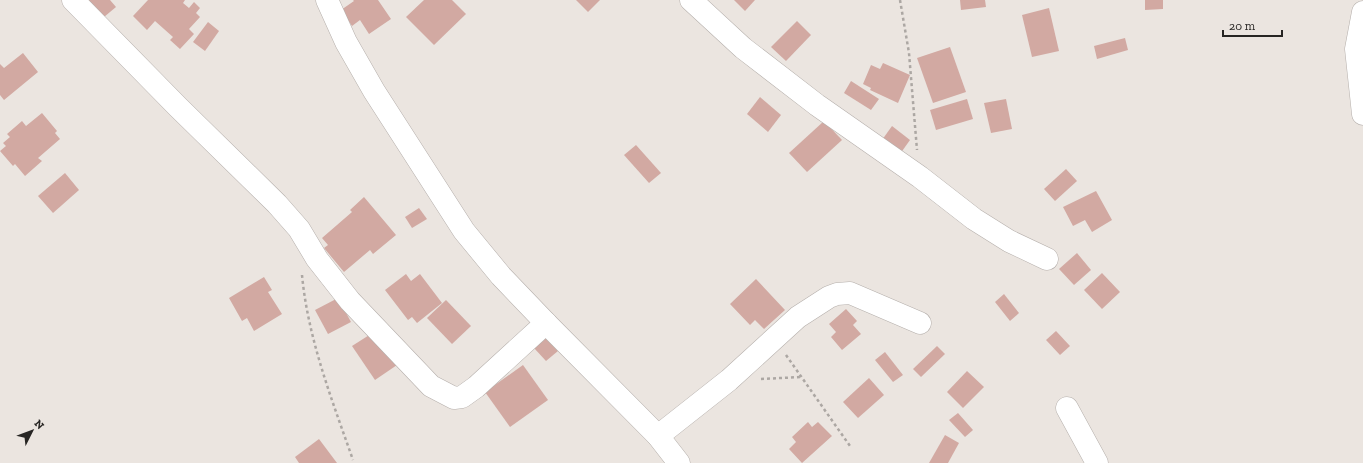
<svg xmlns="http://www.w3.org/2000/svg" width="1363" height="463" font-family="'Zilla Slab',serif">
<rect width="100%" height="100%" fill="#ebe5e0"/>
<g fill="#d2a9a2">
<path d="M78,0H110L116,7L98,22Z"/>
<path d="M148,0H185L183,3L189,8L194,2L200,8L196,13L200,17L189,29L194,34L180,49L170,40L173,37L155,21L147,30L133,16Z"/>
<path d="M353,0H378L391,19L369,34L360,20L352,26L341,10L354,1Z"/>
<path d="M424,0H452L466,14L434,45L406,17Z"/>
<path d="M576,0H600L588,12Z"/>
<path d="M734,0H755L745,11Z"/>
<path d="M960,0H985L986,7L961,10Z"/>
<path d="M1145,0H1163V9L1145,10Z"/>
<path d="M1049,8L1059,51L1032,57L1022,15Z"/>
<path d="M797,21L811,35L786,61L771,47Z"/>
<path d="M208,22L219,31L205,51L193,42Z"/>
<path d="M1125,38L1128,50L1097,59L1094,46Z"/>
<path d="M950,47L966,92L933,103L917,58Z"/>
<path d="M23,53L38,72L4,100L0,95V64L4,68Z"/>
<path d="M883,63L910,75L898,103L870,90L871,88L863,84L871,65L880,69Z"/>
<path d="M851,81L879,99L871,110L844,93Z"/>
<path d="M760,97L781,115L768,132L747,114Z"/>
<path d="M967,99L973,119L936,130L930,110Z"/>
<path d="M1006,99L1012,129L991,133L984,103Z"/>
<path d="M42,113L57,131L55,133L60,139L38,158L42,161L25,176L15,164L13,166L0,151L6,146L3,143L10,137L7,134L22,121L26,126Z"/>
<path d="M824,121L842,140L807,172L789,153Z"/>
<path d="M892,126L910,140L900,154L882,140Z"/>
<path d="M636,145L661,173L649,183L624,155Z"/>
<path d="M1066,169L1077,181L1055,201L1044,189Z"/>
<path d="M65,173L79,190L53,213L38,196Z"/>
<path d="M1096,191L1112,220L1092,232L1085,220L1073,226L1063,207Z"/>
<path d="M364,197L396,235L373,254L370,250L344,272L324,248L328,245L322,238L352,212L350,210Z"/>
<path d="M419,208L427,219L412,228L405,217Z"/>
<path d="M1077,253L1091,270L1074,285L1059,269Z"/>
<path d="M1102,273L1120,292L1102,309L1084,290Z"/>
<path d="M406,274L411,281L420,274L442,303L417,323L412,317L408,320L385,290Z"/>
<path d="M264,277L272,290L268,292L282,314L254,331L247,318L242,321L229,298Z"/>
<path d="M756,279L785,310L764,329L755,320L750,325L730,304Z"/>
<path d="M1004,294L1019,313L1010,321L995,302Z"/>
<path d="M338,298L351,322L328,334L315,310Z"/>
<path d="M446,300L471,326L452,344L427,318Z"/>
<path d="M846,309L857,321L853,325L861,334L842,350L831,337L836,332L829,324Z"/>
<path d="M1056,331L1070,346L1060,355L1046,340Z"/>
<path d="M374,332L397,365L375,380L352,346Z"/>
<path d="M547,337L558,351L546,361L534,348Z"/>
<path d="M937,346L945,354L921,377L913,369Z"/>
<path d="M885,352L903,375L893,382L875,360Z"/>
<path d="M523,365L548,400L510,427L485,392Z"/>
<path d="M967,371L984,387L963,408L947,392Z"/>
<path d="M869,378L884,395L858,418L843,402Z"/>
<path d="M958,413L973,430L965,437L949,420Z"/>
<path d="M808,422L812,427L818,422L832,436L802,463L789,449L796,442L792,437Z"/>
<path d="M945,435L959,443L948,463H929Z"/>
<path d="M319,439L337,463H299L295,457Z"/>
</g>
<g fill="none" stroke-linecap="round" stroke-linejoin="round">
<defs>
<g id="minor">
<path d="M73,0L178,107L277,204L299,229L317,259L350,301L431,386L454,398L462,397L476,387L546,323"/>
<path d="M327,0L346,42L374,91L464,231L501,276L546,323L658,436L679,463"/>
<path d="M691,0L743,48L817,105L920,177L974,219L1009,241L1047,259"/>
<path d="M1363,12L1356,49L1363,114"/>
<path d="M1067,408L1097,463"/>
<path d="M658,436L729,380L798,317L829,297L837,294L850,293L920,323"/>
</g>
</defs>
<use href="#minor" stroke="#b5afab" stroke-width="23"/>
<g stroke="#aca7a3" stroke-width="2.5" stroke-dasharray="3 3" stroke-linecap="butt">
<path d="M900,0L909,53L917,150"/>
<path d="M302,275C308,339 332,400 353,460"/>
<path d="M786,355L850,446"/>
<path d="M761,379L801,377"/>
</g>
<use href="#minor" stroke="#fff" stroke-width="22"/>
</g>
<g transform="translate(32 431) rotate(48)" stroke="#ebe5e0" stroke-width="3" paint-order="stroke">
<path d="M0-3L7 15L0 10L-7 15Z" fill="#272523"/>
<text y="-6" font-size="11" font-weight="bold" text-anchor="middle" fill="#272523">N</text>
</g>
<path d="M1223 30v6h59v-6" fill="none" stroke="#272523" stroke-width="2"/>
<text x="1229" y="30" font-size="12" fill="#272523" stroke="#ebe5e0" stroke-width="3" paint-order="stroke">20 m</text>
</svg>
